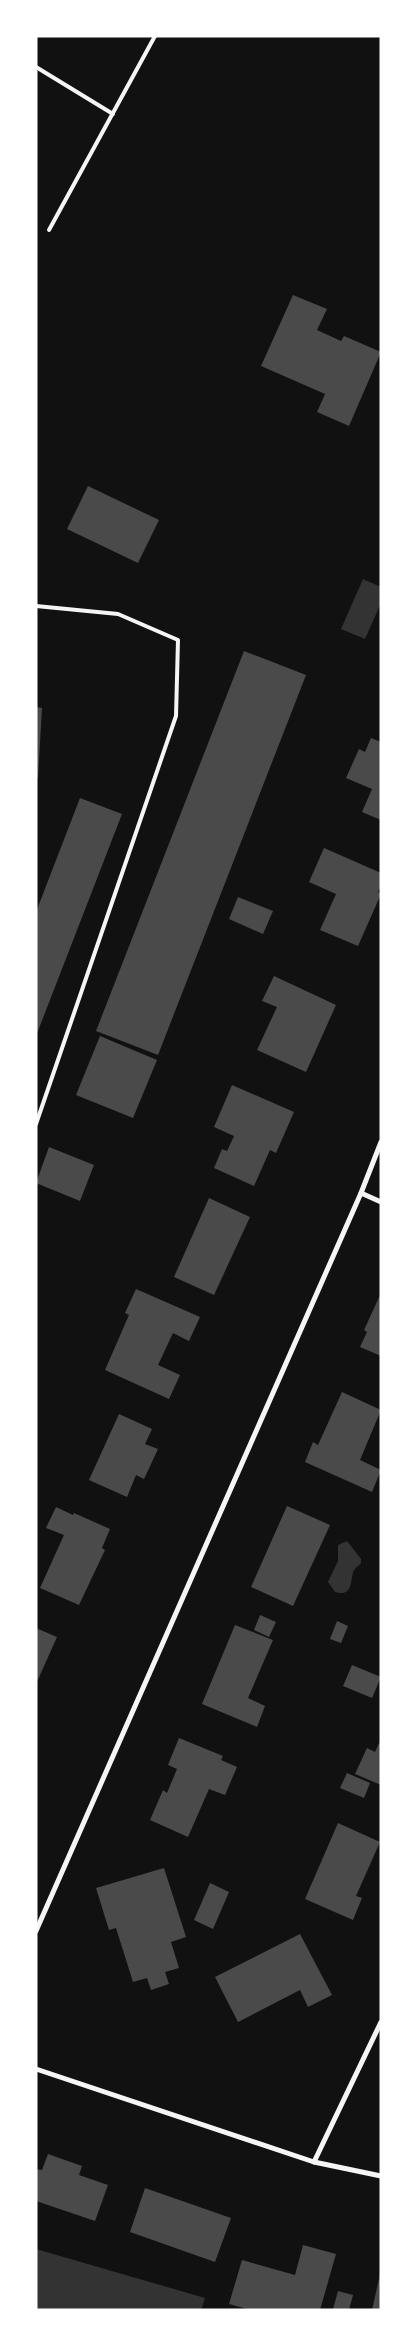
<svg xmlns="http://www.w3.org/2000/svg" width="417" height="2346" font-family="'Source Sans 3',sans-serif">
<rect width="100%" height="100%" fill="#111"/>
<g fill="#333">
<path d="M363,579L381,587V603L365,639L341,629Z"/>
<path d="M347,1541L361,1559V1563C359,1566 354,1568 353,1573C350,1584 352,1597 335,1592L328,1582L338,1561V1545Z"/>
<path d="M36,2249L205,2298L201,2310H36Z"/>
</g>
<g fill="#4a4a4a">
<path d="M293,295L327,309L317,330L341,341L344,336L381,352L349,426L317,412L325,394L261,366Z"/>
<path d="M88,486L159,520L138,563L67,529Z"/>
<path d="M244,651L306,675L158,1055L96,1031Z"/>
<path d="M36,707L42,708L38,778H36Z"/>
<path d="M371,738L381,742V820L362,812L372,789L346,778L359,749L365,752Z"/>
<path d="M80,798L122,814L36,1036V912Z"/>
<path d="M324,848L381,873V885L378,892L381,894L358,946L320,930L336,894L309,882Z"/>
<path d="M238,897L273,911L263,934L229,919Z"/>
<path d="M274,976L336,1005L306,1072L257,1050L277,1007L262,1001Z"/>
<path d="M100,1036L157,1060L133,1118L76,1095Z"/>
<path d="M232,1085L294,1112L276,1153L270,1150L254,1186L214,1168L222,1149L227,1151L234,1136L214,1127Z"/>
<path d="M49,1147L94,1165L80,1201L36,1183Z"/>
<path d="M209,1198L250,1217L214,1295L174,1277Z"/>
<path d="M136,1289L200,1317L189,1341L173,1333L158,1365L180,1375L169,1399L105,1370L129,1315L125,1313Z"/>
<path d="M381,1293V1356L360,1347L367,1332L364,1330Z"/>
<path d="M342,1392L381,1410L360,1460L381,1470L372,1492L305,1462L313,1442L318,1445Z"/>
<path d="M119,1414L152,1429L145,1444L158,1449L144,1479L136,1475L127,1497L89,1480Z"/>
<path d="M287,1506L330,1525L293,1606L251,1587Z"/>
<path d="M56,1507L73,1515L74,1513L110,1529L102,1548L105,1550L79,1605L40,1588L64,1535L46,1528Z"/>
<path d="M260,1615L276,1622L269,1637L254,1630Z"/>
<path d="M337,1621L348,1626L341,1643L330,1639Z"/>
<path d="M235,1625L273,1640L248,1698L265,1706L257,1727L202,1704Z"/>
<path d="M36,1628L57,1637L36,1684Z"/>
<path d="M352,1665L381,1677L372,1698L343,1686Z"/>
<path d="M179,1738L223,1756L221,1760L237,1767L225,1795L209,1789L188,1837L150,1820L163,1790L167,1793L177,1769L168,1765Z"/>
<path d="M381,1739V1785L355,1774L367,1748L375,1752Z"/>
<path d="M347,1773L370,1783L364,1798L340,1788Z"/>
<path d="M338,1823L380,1842L356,1896L362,1898L353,1920L305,1899Z"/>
<path d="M164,1868L186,1937L171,1942L179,1968L165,1972L169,1984L151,1990L147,1978L133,1982L116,1928L109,1930L96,1888Z"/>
<path d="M210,1883L229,1892L213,1929L194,1920Z"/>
<path d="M300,1934L332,1995L308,2007L300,1990L238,2022L215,1977Z"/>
<path d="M48,2154L82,2166L79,2175L108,2185L95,2221L36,2201V2169L42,2170Z"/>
<path d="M145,2188L231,2218L215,2262L130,2232Z"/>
<path d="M303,2245L336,2254L320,2310H251L229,2304L242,2260L295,2275Z"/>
<path d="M380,2274L381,2310H372Z"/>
<path d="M338,2291L353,2295L349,2310L333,2309Z"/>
</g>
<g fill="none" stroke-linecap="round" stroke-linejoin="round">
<g stroke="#f5f5f5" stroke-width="4">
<path d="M36,67L113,114"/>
<path d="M49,230L155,36"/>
<path d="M36,606L118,614L178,640L176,716L36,1124"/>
</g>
<g stroke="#f5f5f5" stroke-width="5">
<path d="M361,1193L381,1202"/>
<path d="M36,1931L361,1193L381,1142"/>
<path d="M36,2069L314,2162L381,2176"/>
<path d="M314,2162L381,2022"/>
</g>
</g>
<rect width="417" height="2346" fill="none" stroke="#ffffff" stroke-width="75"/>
</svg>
